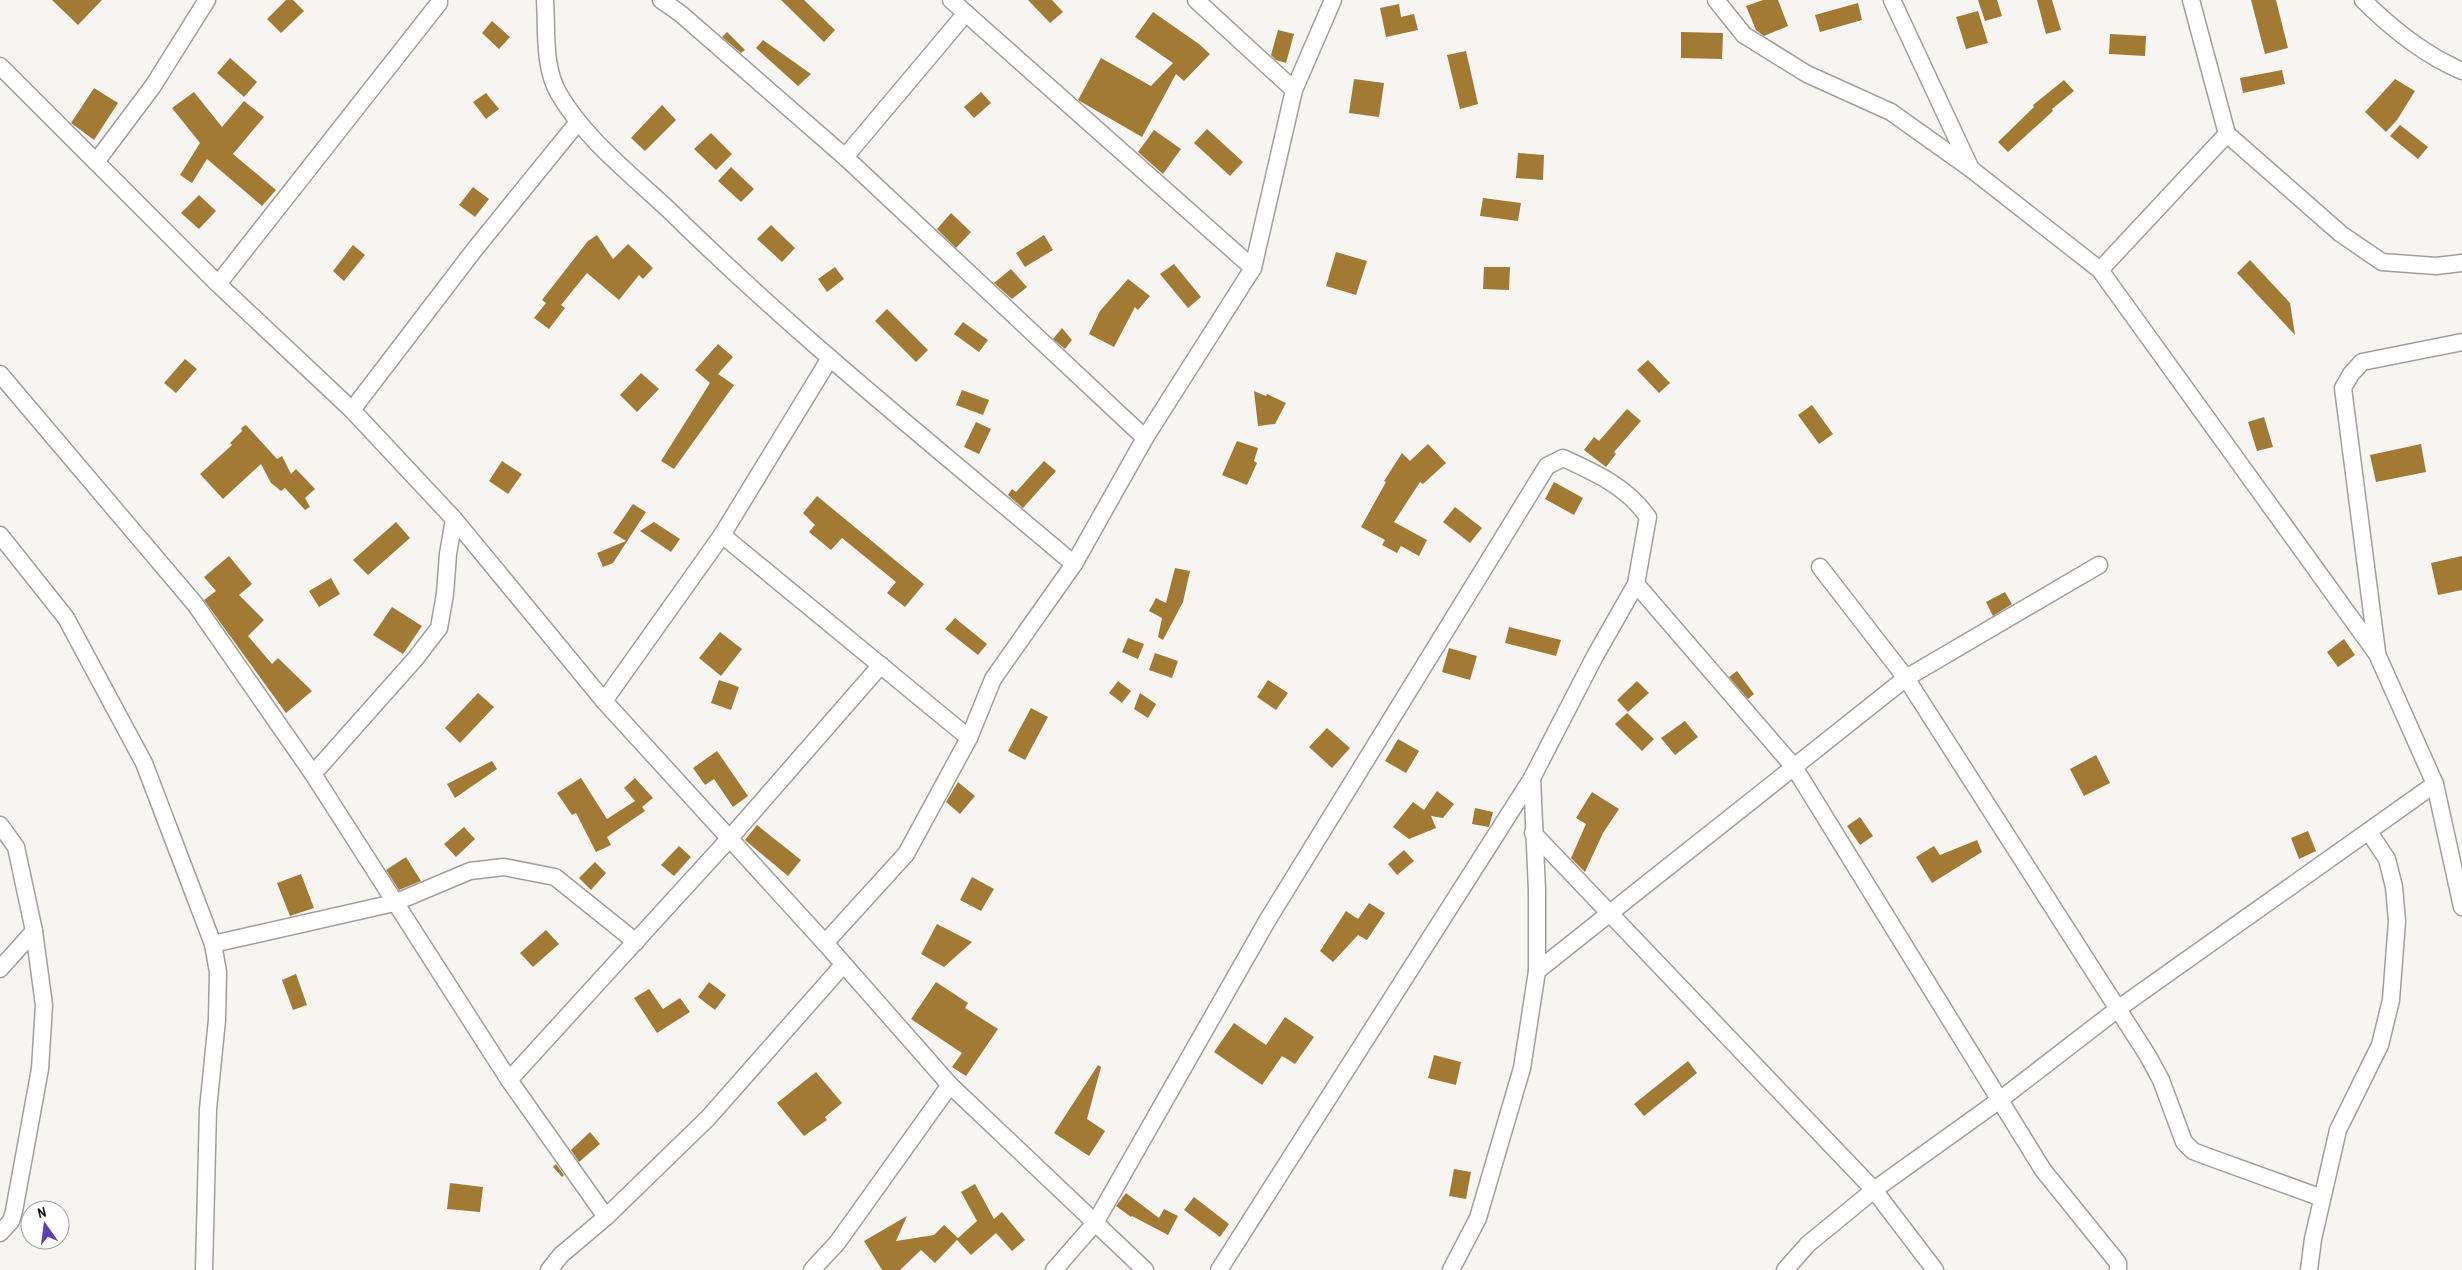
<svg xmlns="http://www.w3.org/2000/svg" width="2462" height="1270" font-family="'Archivo Narrow',sans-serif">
<rect width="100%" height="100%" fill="#f7f5f2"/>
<g fill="#a37a33">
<path d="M52,0H102L78,25Z"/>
<path d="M286,0H293L304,11L281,33L267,19Z"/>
<path d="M781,0H804L835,30L824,42Z"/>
<path d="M1028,0H1052L1063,12L1050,23Z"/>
<path d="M1763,0H1778L1788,26L1764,36L1756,30L1746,6Z"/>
<path d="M1978,0H1997L2002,16L1985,21Z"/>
<path d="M2037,0H2052L2061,30L2046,34Z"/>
<path d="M2251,0H2276L2288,48L2265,54Z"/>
<path d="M1858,3L1862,20L1820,32L1815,15Z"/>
<path d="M1399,4L1401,17L1414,14L1418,30L1386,37L1380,8Z"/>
<path d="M1978,11L1988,43L1966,49L1956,17Z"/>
<path d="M1153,12L1199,44L1210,54L1184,81L1176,74L1142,137L1078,100L1101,58L1151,86L1173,63L1135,37Z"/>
<path d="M492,21L510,37L499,49L482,33Z"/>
<path d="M1278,30L1294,34L1286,63L1276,60L1271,55Z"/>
<path d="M727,32L745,50L741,53L722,37Z"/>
<path d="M1681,32L1723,33L1722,59L1681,58Z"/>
<path d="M2110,34L2146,36L2145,56L2109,54Z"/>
<path d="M763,40L811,74L798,86L756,48Z"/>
<path d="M1466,51L1478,104L1460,109L1447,55Z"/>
<path d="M230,58L257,82L244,97L217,73Z"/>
<path d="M2282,70L2285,84L2243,93L2240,78Z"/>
<path d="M1354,79L1384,83L1379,117L1349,113Z"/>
<path d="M2395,79L2415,91L2397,120L2386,132L2365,112Z"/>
<path d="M2064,80L2074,91L2052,109L2053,111L2008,152L1998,142L2034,107L2033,105Z"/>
<path d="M94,88L118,103L94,140L71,123Z"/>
<path d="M194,92L222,127L244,101L264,117L233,154L276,190L262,206L207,159L192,183L180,175L200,143L172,108Z"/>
<path d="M981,92L991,103L974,118L964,107Z"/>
<path d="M486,93L499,109L486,119L473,102Z"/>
<path d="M662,105L676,120L645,151L631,138Z"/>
<path d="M2400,125L2428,147L2418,159L2390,136Z"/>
<path d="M1207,129L1243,162L1230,176L1194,143Z"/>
<path d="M1154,130L1181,149L1163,174L1138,152Z"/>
<path d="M711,133L732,154L716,170L694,149Z"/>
<path d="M1518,153L1544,155L1543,180L1516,178Z"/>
<path d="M731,167L754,189L741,202L718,181Z"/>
<path d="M473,187L489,199L475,217L459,205Z"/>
<path d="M199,195L216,211L199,229L181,213Z"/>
<path d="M1483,198L1521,203L1518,221L1480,216Z"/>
<path d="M951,213L971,232L956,248L937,229Z"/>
<path d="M771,225L795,248L782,262L757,239Z"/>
<path d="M597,235L613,259L628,244L653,268L643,279L639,275L619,300L587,273L561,305L565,308L549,329L534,318L546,303L542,300L588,241Z"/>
<path d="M1044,235L1053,250L1025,267L1016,253Z"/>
<path d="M353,245L365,255L344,281L333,271Z"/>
<path d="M1336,252L1367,261L1356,295L1326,286Z"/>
<path d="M2250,260L2290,303L2295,335L2237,273Z"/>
<path d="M1174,264L1201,297L1188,308L1160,274Z"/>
<path d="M835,267L844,279L827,292L818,279Z"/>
<path d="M1484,267H1510L1509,290L1483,289Z"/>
<path d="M1011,269L1027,287L1012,299L994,283Z"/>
<path d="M1128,279L1150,296L1138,310L1135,307L1114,347L1089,334L1100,311Z"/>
<path d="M887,309L928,350L916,362L875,321Z"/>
<path d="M963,322L988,340L979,352L954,334Z"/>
<path d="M1062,328L1072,340L1065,349L1053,339Z"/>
<path d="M718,344L733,357L718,374L734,385L674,469L661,461L710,383L695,370Z"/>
<path d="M185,359L197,369L176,393L164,383Z"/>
<path d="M1648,360L1670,383L1659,393L1637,370Z"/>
<path d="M641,373L659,389L637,412L620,395Z"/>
<path d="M962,390L989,400L983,415L956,405Z"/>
<path d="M1254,391L1266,396L1267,394L1286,403L1275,424L1258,426Z"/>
<path d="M1812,405L1833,434L1819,444L1798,415Z"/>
<path d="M1627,409L1641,421L1614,452L1616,454L1606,467L1584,450L1594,437L1599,441Z"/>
<path d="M2264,417L2273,447L2257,451L2248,422Z"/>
<path d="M976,422L991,429L979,454L964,447Z"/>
<path d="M246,425L277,459L282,456L291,474L296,469L315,489L305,498L310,507L305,510L285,488L281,491L271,483L261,464L223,499L200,474L232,445L230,443L242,431L241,428Z"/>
<path d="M1237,441L1258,448L1254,461L1257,463L1247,485L1222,475Z"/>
<path d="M1428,444L1446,463L1423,484L1420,482L1394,522L1427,540L1419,556L1401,546L1397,553L1382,545L1385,540L1361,527L1386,482L1384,481L1402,453L1410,461Z"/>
<path d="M2421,444L2426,472L2376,482L2370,455Z"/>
<path d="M502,461L522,474L508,494L489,481Z"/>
<path d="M1044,461L1056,471L1023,508L1008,495L1012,489L1016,492Z"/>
<path d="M1554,482L1583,498L1574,515L1545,499Z"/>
<path d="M817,496L924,584L905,607L887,593L896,582L842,538L831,550L809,532L815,525L803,513Z"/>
<path d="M633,504L646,512L613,563L603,567L597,553L626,541L613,533Z"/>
<path d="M1455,507L1482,528L1470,543L1443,522Z"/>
<path d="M396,522L410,538L368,575L353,560Z"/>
<path d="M654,522L680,539L671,552L640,531Z"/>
<path d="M229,556L252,584L239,595L264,620L248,636L272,664L278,658L312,691L286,713L204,600L216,591L204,577Z"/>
<path d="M2462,556V590L2438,595L2431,563Z"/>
<path d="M1175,568L1190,571L1183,602L1163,640L1158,637L1162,618L1149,611L1156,598L1166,603Z"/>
<path d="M331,578L340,594L319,607L309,591Z"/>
<path d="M2005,592L2012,604L1993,616L1986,602Z"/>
<path d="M392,607L422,626L403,654L373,635Z"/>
<path d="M955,618L987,644L978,655L945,629Z"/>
<path d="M1509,627L1561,640L1556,656L1505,643Z"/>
<path d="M720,632L742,649L721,676L699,658Z"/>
<path d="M1128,638L1144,644L1138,659L1122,652Z"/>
<path d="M2344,639L2355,655L2338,667L2327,652Z"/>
<path d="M1449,648L1477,656L1470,680L1442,672Z"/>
<path d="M1155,653L1178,661L1172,678L1149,670Z"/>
<path d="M1737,671L1754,694L1748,699L1729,677Z"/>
<path d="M719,680L739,687L731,710L711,703Z"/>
<path d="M1268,680L1288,693L1276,710L1257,697Z"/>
<path d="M1118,681L1131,691L1122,703L1109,693Z"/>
<path d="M1637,681L1649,693L1628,712L1617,700Z"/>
<path d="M478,693L494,707L460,743L445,728Z"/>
<path d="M1140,693L1156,704L1148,718L1134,709Z"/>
<path d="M1031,708L1048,717L1025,760L1008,751Z"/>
<path d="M1627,713L1654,739L1642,751L1615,724Z"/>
<path d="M1685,721L1698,737L1675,755L1661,738Z"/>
<path d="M1327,728L1350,748L1332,768L1309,747Z"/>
<path d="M1398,739L1419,751L1406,773L1385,761Z"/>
<path d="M717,751L748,796L733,807L714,779L705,785L693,768Z"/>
<path d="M2096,755L2110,783L2084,796L2070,769Z"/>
<path d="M492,761L497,769L455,798L447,784Z"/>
<path d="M581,778L607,819L635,801L624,788L635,778L653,798L642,807L645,811L607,837L611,845L596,852L576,813L572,815L557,793Z"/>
<path d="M958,782L975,796L960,814L946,802Z"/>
<path d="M1437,791L1454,804L1443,818L1431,816L1436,828L1409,839L1393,827L1413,802L1424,810Z"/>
<path d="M1592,792L1619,809L1603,833L1585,872L1571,858L1586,824L1576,818Z"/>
<path d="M1475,808L1493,812L1489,827L1472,824Z"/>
<path d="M1860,817L1873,836L1860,845L1847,826Z"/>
<path d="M757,825L801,860L788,876L745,840Z"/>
<path d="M464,827L475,839L456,857L444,844Z"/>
<path d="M2308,831L2316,851L2299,859L2291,838Z"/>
<path d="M1977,840L1982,852L1932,883L1916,857L1934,846L1940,855Z"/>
<path d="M679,846L691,857L674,876L661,865Z"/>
<path d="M1404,850L1414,861L1397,875L1388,864Z"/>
<path d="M406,857L421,881L399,890L386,870Z"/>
<path d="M595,862L606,873L591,890L579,878Z"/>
<path d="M301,874L314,908L290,916L277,883Z"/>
<path d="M972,877L994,889L981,911L960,900Z"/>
<path d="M1369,903L1385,913L1367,940L1358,935L1333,962L1320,951L1346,911L1358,919Z"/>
<path d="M937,924L972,942L944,967L921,954Z"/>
<path d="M546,930L559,944L533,967L520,953Z"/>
<path d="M296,974L307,1005L293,1010L282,980Z"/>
<path d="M709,982L726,995L715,1010L698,997Z"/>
<path d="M936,982L968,1003L965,1008L998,1029L966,1076L952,1067L962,1053L911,1019Z"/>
<path d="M649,989L663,1009L680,998L690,1012L657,1033L634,998Z"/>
<path d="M1285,1017L1314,1037L1295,1064L1282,1056L1262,1085L1214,1052L1234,1023L1266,1045Z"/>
<path d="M1434,1055L1461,1062L1456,1085L1428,1078Z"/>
<path d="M1688,1061L1697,1073L1644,1116L1634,1104Z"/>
<path d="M1098,1065L1101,1067L1087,1119L1105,1131L1089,1156L1054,1133Z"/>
<path d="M816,1072L842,1103L825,1117L827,1120L804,1136L777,1103Z"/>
<path d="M590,1132L600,1144L579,1162L571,1150Z"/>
<path d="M556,1164L564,1175L562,1177L553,1167Z"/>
<path d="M1454,1169L1471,1172L1466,1199L1449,1196Z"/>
<path d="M450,1183L483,1187L480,1212L447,1209Z"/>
<path d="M975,1184L994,1219L1002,1212L1025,1240L1012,1251L996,1233L971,1255L957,1240L935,1263L921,1250L900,1270H882L864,1241L907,1216L896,1241L934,1235L944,1225L958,1238L977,1221L961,1192Z"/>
<path d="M1126,1193L1159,1218L1164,1209L1178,1216L1168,1235L1132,1216L1131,1217L1116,1206Z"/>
<path d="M1194,1197L1229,1224L1220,1237L1184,1210Z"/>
</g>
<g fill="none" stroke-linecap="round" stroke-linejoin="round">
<defs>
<g id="minor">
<path d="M545,0C547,30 543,67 559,94C585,139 633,176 671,212C798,337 938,449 1074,564"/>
<path d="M661,0L681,14L845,157L1145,438"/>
<path d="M951,0L1253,268"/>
<path d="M1196,0L1294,90"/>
<path d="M1716,0L1744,35L1807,74L1891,112L1971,169L2100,270L2377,654L2435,784L2462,907"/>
<path d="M1892,0L1970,167"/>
<path d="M2191,0L2227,134"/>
<path d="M2363,0C2391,28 2425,55 2462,71"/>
<path d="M0,66L218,284L352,410L454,519L604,701L825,943L950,1085L1145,1270"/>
<path d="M845,157L966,13"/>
<path d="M96,162L153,86L207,0"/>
<path d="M2100,270L2227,134L2341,234L2382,262L2436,266L2462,263"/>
<path d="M218,284L439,3V0"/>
<path d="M0,374L195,604L313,774L509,1080L606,1217"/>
<path d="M352,410L475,249L578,122"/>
<path d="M0,535L66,618L144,763L213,944L218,972L217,1020L208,1109L204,1270"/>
<path d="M722,535L969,738"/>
<path d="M1820,567L1906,678L2148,1056L2161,1080L2184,1142L2193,1151L2206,1156L2322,1198"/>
<path d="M1636,584L1794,767L2043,1170L2118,1263V1270"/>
<path d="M2377,652L2343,388L2351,374L2362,362L2462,342"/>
<path d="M604,701L722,535L830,358"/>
<path d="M313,774L416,658L439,628L445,594L448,554L454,519"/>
<path d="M0,825L16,847L34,931L44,1005L40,1069L14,1211L11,1221L0,1233"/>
<path d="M1533,833L1874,1190L1935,1270"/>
<path d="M825,943L906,854L969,738L993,679L1074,564L1145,438L1253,268L1294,90L1333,0"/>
<path d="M213,944L394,903L470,871L504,867L555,877L636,942"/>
<path d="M0,969L34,931"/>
<path d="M1537,971L1906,678L2099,565"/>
<path d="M509,1080L730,838L881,665"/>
<path d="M549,1270L561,1255L606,1217L708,1118L843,965"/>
<path d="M812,1270L837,1243L950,1085"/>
<path d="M1054,1270L1095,1223L1267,921L1547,466L1563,458C1596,473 1627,487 1648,517L1636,584L1595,656L1532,778L1219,1270"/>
<path d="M1451,1270L1478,1218L1522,1068L1537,971V890L1532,778"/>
<path d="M1785,1270L1808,1244L1874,1190L2001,1099L2119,1008L2435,784"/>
<path d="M2309,1270L2313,1239L2338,1130L2380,1045L2391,1000L2397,921L2394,887L2387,859L2369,832"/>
</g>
</defs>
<use href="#minor" stroke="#a19f9c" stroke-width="19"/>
<use href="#minor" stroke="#fff" stroke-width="16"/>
</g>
<g transform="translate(45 1225) rotate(346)"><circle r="24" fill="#ffffff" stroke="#a1a1a0"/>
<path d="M0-4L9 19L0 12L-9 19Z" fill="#5c3fb7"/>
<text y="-8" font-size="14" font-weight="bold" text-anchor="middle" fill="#141312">N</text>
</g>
</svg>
